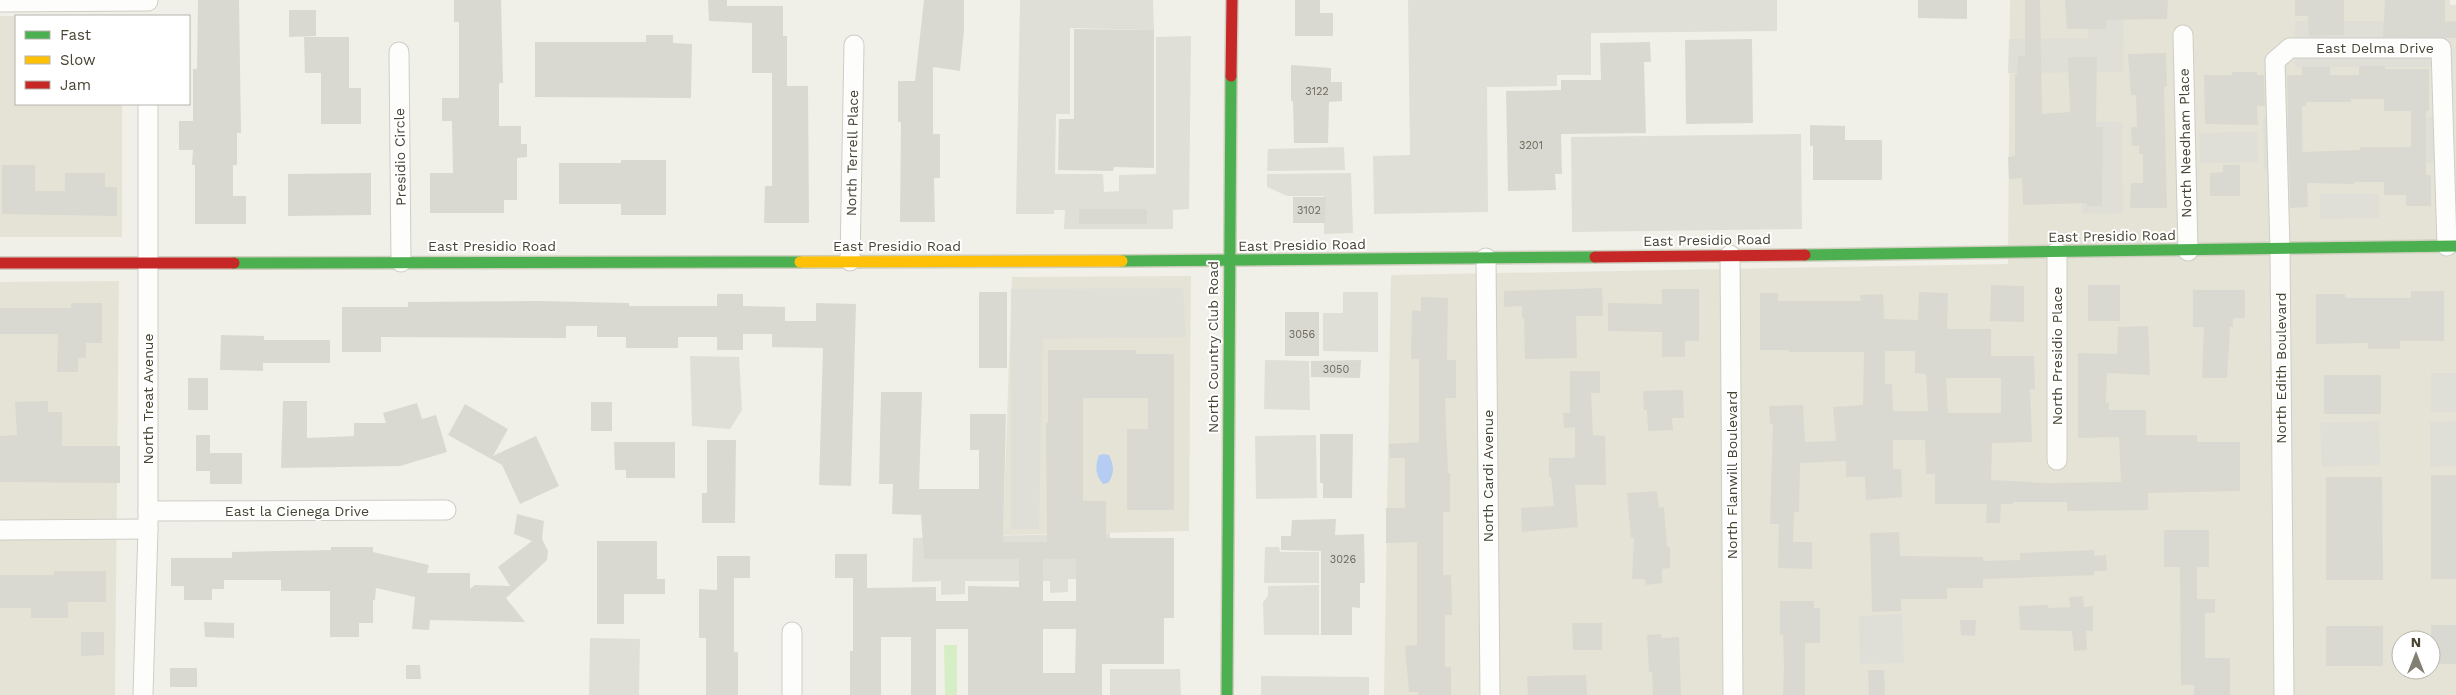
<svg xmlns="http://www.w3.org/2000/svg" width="2456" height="695" font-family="'Work Sans',sans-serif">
<rect width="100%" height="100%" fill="#f0f0e8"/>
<g fill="#e5e3d5" fill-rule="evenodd">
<path d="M2010,0H2450V5H2456V695H1384L1391,275L2008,264ZM2401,640H2431V670H2401Z"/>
<path d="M0,16H16V104H122V237H0Z"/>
<path d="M1191,276L1189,531L1003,535L1012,277Z"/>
<path d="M119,281L115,695H0V282Z"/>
</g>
<path fill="#d6eec6" d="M944,645H957V695H945Z"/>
<g fill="#dfdfd8">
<path d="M1020,0H1153L1154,30L1070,28V114H1056L1055,174H1103L1104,192L1119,191V175L1156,174V37L1191,36L1189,209L1173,210V229H1064L1065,210H1054V214H1016Z"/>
<path d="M1408,0H1777V31L1591,33V75H1557V86L1487,87L1488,212L1374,214L1373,156L1410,155Z"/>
<path d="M2086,0H2124L2123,72L2008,73L2009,39L2088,38Z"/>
<rect x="2295" y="21" width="152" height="46"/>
<path d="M2448,117V163H2411V118Z"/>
<path d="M2263,118H2302L2304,168L2264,169Z"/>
<path d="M2083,122H2122L2123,213L2082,214Z"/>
<path d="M2257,132L2258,162L2200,163L2199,133Z"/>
<path d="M1801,134L1802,229L1572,232L1571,137Z"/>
<path d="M1344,147L1345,170L1267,171L1268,149Z"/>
<path d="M1351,173L1353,233L1324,234V196H1287L1267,187V174Z"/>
<path d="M2320,194H2379V218L2320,219Z"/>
<path d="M1183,288L1186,337L1043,339L1039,529H1011V289Z"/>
<path d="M1343,292H1378V352L1323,351V313H1343Z"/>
<path d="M690,356L739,357L742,410L730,429L692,426Z"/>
<path d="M1265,360L1309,361L1310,410L1264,409Z"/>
<rect x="2431" y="373" width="25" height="39"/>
<path d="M2379,421L2380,465L2322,467L2320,423Z"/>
<path d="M2456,421V466L2430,467V422Z"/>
<path d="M1316,435L1317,498L1256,499L1255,436Z"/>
<path d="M1110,533L1111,579H1068V592L1050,593V581H965V594L941,595V581L912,582L913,538Z"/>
<path d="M1265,547H1279L1280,552H1319V583H1264Z"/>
<path d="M1319,585V635H1264L1263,602L1268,596V586Z"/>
<path d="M1902,614L1904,663L1860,664L1859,616Z"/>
<path d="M590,638L640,639L639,695H589Z"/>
<path d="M1110,669H1180L1181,695H1110Z"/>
<path d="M1261,676L1369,677V695H1261Z"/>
</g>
<path fill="#b5cdf2" d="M1104,454L1109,455C1114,466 1115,473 1108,483L1103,484C1095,475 1095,466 1099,455Z"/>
<g fill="#dad9d1" fill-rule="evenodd">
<path d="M198,0H239L241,133H237V165H233V196H246V224H195V165H192L193,150H179V121H193V69H197Z"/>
<path d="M454,0H501L503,83H499V126H521V144H527V157L517,158V200H504V213H430V173H453L452,121H442V98H459V22H454Z"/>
<path d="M708,0H727V6H783V36H787V86H808L809,223H764L765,186H772V73H752V23L709,21Z"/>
<path d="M924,0H964V30L960,71L933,67V134H940V178H934L935,222H900L901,122H898V81H915Z"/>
<path d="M1295,0H1320V13H1333V36H1295Z"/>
<path d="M1918,0H1967V19L1918,18Z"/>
<path d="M2025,0H2040L2042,114L2070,112L2068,57H2097L2096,127H2103L2102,206H2087V203L2023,205L2022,178L2009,179L2008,157L2015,156V74H2017L2018,56H2025Z"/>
<path d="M2065,0H2168L2167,19L2106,20V29H2067Z"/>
<path d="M2295,0H2344V35L2309,36L2308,16H2295Z"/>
<path d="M2385,0H2445V22L2456,21V38L2383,37Z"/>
<path d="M289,10H316V36L289,37Z"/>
<path d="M1074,29L1154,30V168L1114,167L1113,171L1058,170L1059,119H1074Z"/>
<path d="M646,35H673V43L692,44L691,98L535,97V42H646Z"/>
<path d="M304,37H349V88H361V124H321V73H305Z"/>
<path d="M1752,39L1753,123L1686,124L1685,40Z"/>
<path d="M1650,42L1651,62H1644L1646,133L1561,134L1562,174H1555L1556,190L1508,191L1506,91L1561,90V80H1601L1600,43Z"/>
<path d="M2166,53L2167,87H2164L2167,208H2130L2131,183H2143V154H2139V146H2132L2131,127H2137L2136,95H2131L2128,54Z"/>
<path d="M1291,65L1331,68V82H1342V101L1329,102L1328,143H1294L1293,101H1291Z"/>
<path d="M2359,66H2385V69H2429V111H2426V175H2431V206H2406V195H2384V182H2354V184L2307,183L2308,207L2290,208L2287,75H2302V67H2330V75H2359ZM2351,99H2384V111H2411V147H2360V150L2302,152V106H2306V102H2351Z"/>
<path d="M2232,72H2257V75H2264L2265,106H2257L2258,125L2205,124L2204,75H2232Z"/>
<path d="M1810,125L1845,126V140H1882V180H1813V146H1810Z"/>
<path d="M621,160H666V215H621V204H559V163H621Z"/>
<path d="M2,165H35V191H65V173H105V187H117V216L2,214Z"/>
<path d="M2223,165H2240V196H2210V173L2223,172Z"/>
<path d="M371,173V215L288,216V174Z"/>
<path d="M1293,197H1326L1325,223H1293Z"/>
<rect x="1079" y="209" width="68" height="15"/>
<path d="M1991,285L2024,286V322L1990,321Z"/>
<rect x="2088" y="285" width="32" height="36"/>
<path d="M1602,288L1603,316H1576L1577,358L1525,359L1524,318H1522V306L1504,307V291Z"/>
<path d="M1662,289H1699V341H1685V357H1662V332L1608,331V303L1662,304Z"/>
<path d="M2193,290H2245V318H2233V327H2230L2227,378H2202L2204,327H2193Z"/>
<path d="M2411,291H2444V341H2400V349H2368V343L2316,344V294H2345V298H2411Z"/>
<rect x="979" y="292" width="28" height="76"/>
<path d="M1919,292L1948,293L1947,329H1991V356H2034L2035,389H2030L2032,442L1992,443L1991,480L2047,483L2121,482L2119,437L2078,438V353L2117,354L2118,327L2148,326L2150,375L2107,373L2106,403H2109V410H2146V435H2197V442H2240V491L2148,493V510L2067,511V502H2013V504H2001L2000,523H1986L1987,504H1935V474H1926L1925,440H1893V469H1901L1902,497L1866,500L1865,477H1846V461L1800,463L1799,512H1794L1793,542H1812V569L1778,568L1779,524H1770L1773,424H1770L1769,406L1803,405L1805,442L1836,441L1833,407L1863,405L1864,352H1789V350H1760V293H1778V301H1861L1860,295L1883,294L1884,319L1918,320ZM1885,351H1915V373L1926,374L1928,411H1893L1892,384H1885ZM1946,378H2001V413H1948Z"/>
<path d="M717,294H743V306L785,307V321H816V303L856,304L851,486L819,485L823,348L772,347V334H743V350H717V337H678V348H626V337H597V326H566V338L381,337V352H342V307H408V302L538,301L629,303V306H717Z"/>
<path d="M1421,297L1448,298L1447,360H1456V398H1445L1448,473H1450V512H1443V575H1451L1452,615H1445V667H1451V695H1418V692H1409L1405,646L1417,645V542L1386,543V508H1405V458H1390L1389,444L1419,442V359H1411L1412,310L1421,311Z"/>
<path d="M71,303H102V343H86V358H78V372H57L58,334H0V308H71Z"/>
<rect x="1285" y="312" width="34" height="44"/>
<path d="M221,335L264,336V340H330V363H263V371L220,370Z"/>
<path d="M1048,350H1136V354H1174V510H1127V429H1148V398H1083V501H1106V538H1174V618H1164V664H1102V695H968V629H936V695H911V637H881V695H850V651H853V578H835V554H867V588L936,587V601H968V586L1019,587V559H924L921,515L892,514L893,484H879L881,392H922L919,489H979V450H970V414H1006L1003,542H1047L1046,423H1048ZM1043,559H1076V601H1043ZM1043,629H1076L1075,673H1043Z"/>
<path d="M1361,360L1360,378L1311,377V361Z"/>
<path d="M1570,371H1600V393H1591L1593,435L1605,436L1606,485H1575L1578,527L1522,532L1521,508L1554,506L1551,477H1549V458H1575V427L1564,428L1563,413H1570Z"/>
<rect x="2324" y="375" width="57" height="39"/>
<rect x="188" y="378" width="20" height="32"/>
<path d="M1683,390L1684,418H1672L1673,430L1648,431L1647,410H1644L1643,391Z"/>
<path d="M48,401V412H62V446H120V483L0,482V436L17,435L15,402Z"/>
<path d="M283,401H307V438L354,436V423H386L383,413L417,403L422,419L436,415L447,452L400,466L281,468Z"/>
<rect x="591" y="402" width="21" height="29"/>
<path d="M465,404L508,429L493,456L536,436L559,486L520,504L502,465L448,435Z"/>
<path d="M1320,434H1353L1352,498H1323V483H1320Z"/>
<path d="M196,435H210V453H242V484H210V471H196Z"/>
<path d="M707,440H736L735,523H702V493H707Z"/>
<path d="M614,442H675V478H626V470H615Z"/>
<rect x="2431" y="475" width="25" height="104"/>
<path d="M2326,477H2382L2383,580H2326Z"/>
<path d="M1657,491L1659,508L1664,507L1667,547H1670V568L1662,569V583L1646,585L1645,579H1632L1634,538H1631L1627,493Z"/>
<path d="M517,514L544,521L542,539L548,551L547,560L506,598L525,622L430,620L429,630L412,629L415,597L376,588L375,600H373V623H359V637H330V591H281V580H224V589H212V600H184V586H171V558H232V552L331,550V547H373V552L429,565L427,573H470V589L475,585L510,586L498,567L532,541L514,534Z"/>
<path d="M1336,519L1335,535L1364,534L1365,583H1360V608L1352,607V635H1321V551L1281,550V536H1291L1292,520Z"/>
<path d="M2164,530H2209V567H2197V599H2215V613H2205V658H2230V695H2194V685H2181L2180,567H2164Z"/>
<path d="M1899,532L1900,556L1983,557V561L2020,560V553L2094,550V556L2106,555L2107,571H2094V575L1983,579V588H1947V599H1901V611L1872,612L1870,533Z"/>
<path d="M597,541H657V579H665V594H624V624H597Z"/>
<path d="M717,556H750V578H734V652H738V695H706V638H699V589L717,590Z"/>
<path d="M54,571H106V602H68V618H31V608H0V575H54Z"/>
<path d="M2083,596L2084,607L2093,606V631H2086L2087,650L2074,651L2072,631L2020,630L2019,606L2048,605V608L2070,607L2069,597Z"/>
<path d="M1780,601H1814V608H1820V643H1805V695H1783L1784,667L1783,635H1780Z"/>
<path d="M1960,620H1976L1975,636L1961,635Z"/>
<path d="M204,622L234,623V638L205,637Z"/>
<path d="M1572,623H1602V650H1573Z"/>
<rect x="2431" y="625" width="25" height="39"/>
<rect x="2326" y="626" width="57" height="40"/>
<path d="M81,632H104V655L81,656Z"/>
<path d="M1661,634V638L1679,637L1681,695H1653L1652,672H1649L1647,635Z"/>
<path d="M406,665H420L421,679H406Z"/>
<rect x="170" y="668" width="27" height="19"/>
<path d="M1868,670H1884L1885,695H1869Z"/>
<path d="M1586,675L1587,695H1528L1527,676Z"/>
</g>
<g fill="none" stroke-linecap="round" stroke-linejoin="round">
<defs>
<g id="street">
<path d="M0,2L148,1"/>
<path d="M2183,35L2188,251"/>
<path d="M399,52L401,262"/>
<path d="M2057,252V460"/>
<path d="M1730,255L1733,695"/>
<path d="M1486,258L1490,695"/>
<path d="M850,261L854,45"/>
<path d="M148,511L446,510"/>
<path d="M0,530L148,529"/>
<path d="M143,695L148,529V104"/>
<path d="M792,695V632"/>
<path d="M2284,695L2280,250L2275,61L2290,48H2441L2447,246"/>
</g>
<g id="fast">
<path d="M1805,255L2456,246"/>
<path d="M1122,261L1595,257"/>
<path d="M234,263L800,262"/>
<path d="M1227,695L1231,76"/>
</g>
<path id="slow" d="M800,262L1122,261"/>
<g id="jam">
<path d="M1231,76L1232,0"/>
<path d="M1595,257L1805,255"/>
<path d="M0,263H234"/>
</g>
</defs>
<use href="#street" stroke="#cecec6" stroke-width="21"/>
<use href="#fast" stroke="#d0cfbf" stroke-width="14"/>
<use href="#slow" stroke="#d0cfbf" stroke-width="14"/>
<use href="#jam" stroke="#d0cfbf" stroke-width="14"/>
<use href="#street" stroke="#fdfdfc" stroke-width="19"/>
<use href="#fast" stroke="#4caf50" stroke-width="11"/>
<use href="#slow" stroke="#ffc107" stroke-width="11"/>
<use href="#jam" stroke="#c62828" stroke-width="11"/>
</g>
<g text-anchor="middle" stroke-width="4" stroke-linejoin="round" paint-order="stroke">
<g font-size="11" fill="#6c6a5c">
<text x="1317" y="95">3122</text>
<text x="1531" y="149">3201</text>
<text x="1309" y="214">3102</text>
<text x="1302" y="338">3056</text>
<text x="1336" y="373">3050</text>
<text x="1343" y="563">3026</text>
</g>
<g font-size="14" fill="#474434" stroke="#fff">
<text x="2375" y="53">East Delma Drive</text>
<text transform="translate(2185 143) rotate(-91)" y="5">North Needham Place</text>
<text transform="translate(852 153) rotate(-89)" y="5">North Terrell Place</text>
<text transform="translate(400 157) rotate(-91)" y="5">Presidio Circle</text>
<text transform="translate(2112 236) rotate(-1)" y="5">East Presidio Road</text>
<text transform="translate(1707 240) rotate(-1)" y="5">East Presidio Road</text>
<text transform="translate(1302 245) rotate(-1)" y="5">East Presidio Road</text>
<text x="492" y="251">East Presidio Road</text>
<text x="897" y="251">East Presidio Road</text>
<text transform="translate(1213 347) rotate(-90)" y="5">North Country Club Road</text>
<text transform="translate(2057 356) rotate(-90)" y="5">North Presidio Place</text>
<text transform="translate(2281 368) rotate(-90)" y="5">North Edith Boulevard</text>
<text transform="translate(148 399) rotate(-90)" y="5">North Treat Avenue</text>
<text transform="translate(1732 475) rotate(-90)" y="5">North Flanwill Boulevard</text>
<text transform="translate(1488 476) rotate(-90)" y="5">North Cardi Avenue</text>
<text x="297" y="516">East la Cienega Drive</text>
</g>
</g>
<rect x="15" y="15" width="175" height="90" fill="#ffffff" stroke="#b5b4ae"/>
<rect x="25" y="31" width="25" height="8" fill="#4caf50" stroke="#b5b4ae"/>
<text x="60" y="40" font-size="15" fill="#474434">Fast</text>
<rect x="25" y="56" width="25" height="8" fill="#ffc107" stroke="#b5b4ae"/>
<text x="60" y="65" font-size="15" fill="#474434">Slow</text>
<rect x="25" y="81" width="25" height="8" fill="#c62828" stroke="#b5b4ae"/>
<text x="60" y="90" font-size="15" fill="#474434">Jam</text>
<g transform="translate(2416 655)"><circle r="24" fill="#ffffff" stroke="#b5b4ae"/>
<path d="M0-4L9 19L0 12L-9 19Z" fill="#828073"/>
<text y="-8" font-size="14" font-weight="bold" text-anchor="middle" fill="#474434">N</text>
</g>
</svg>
